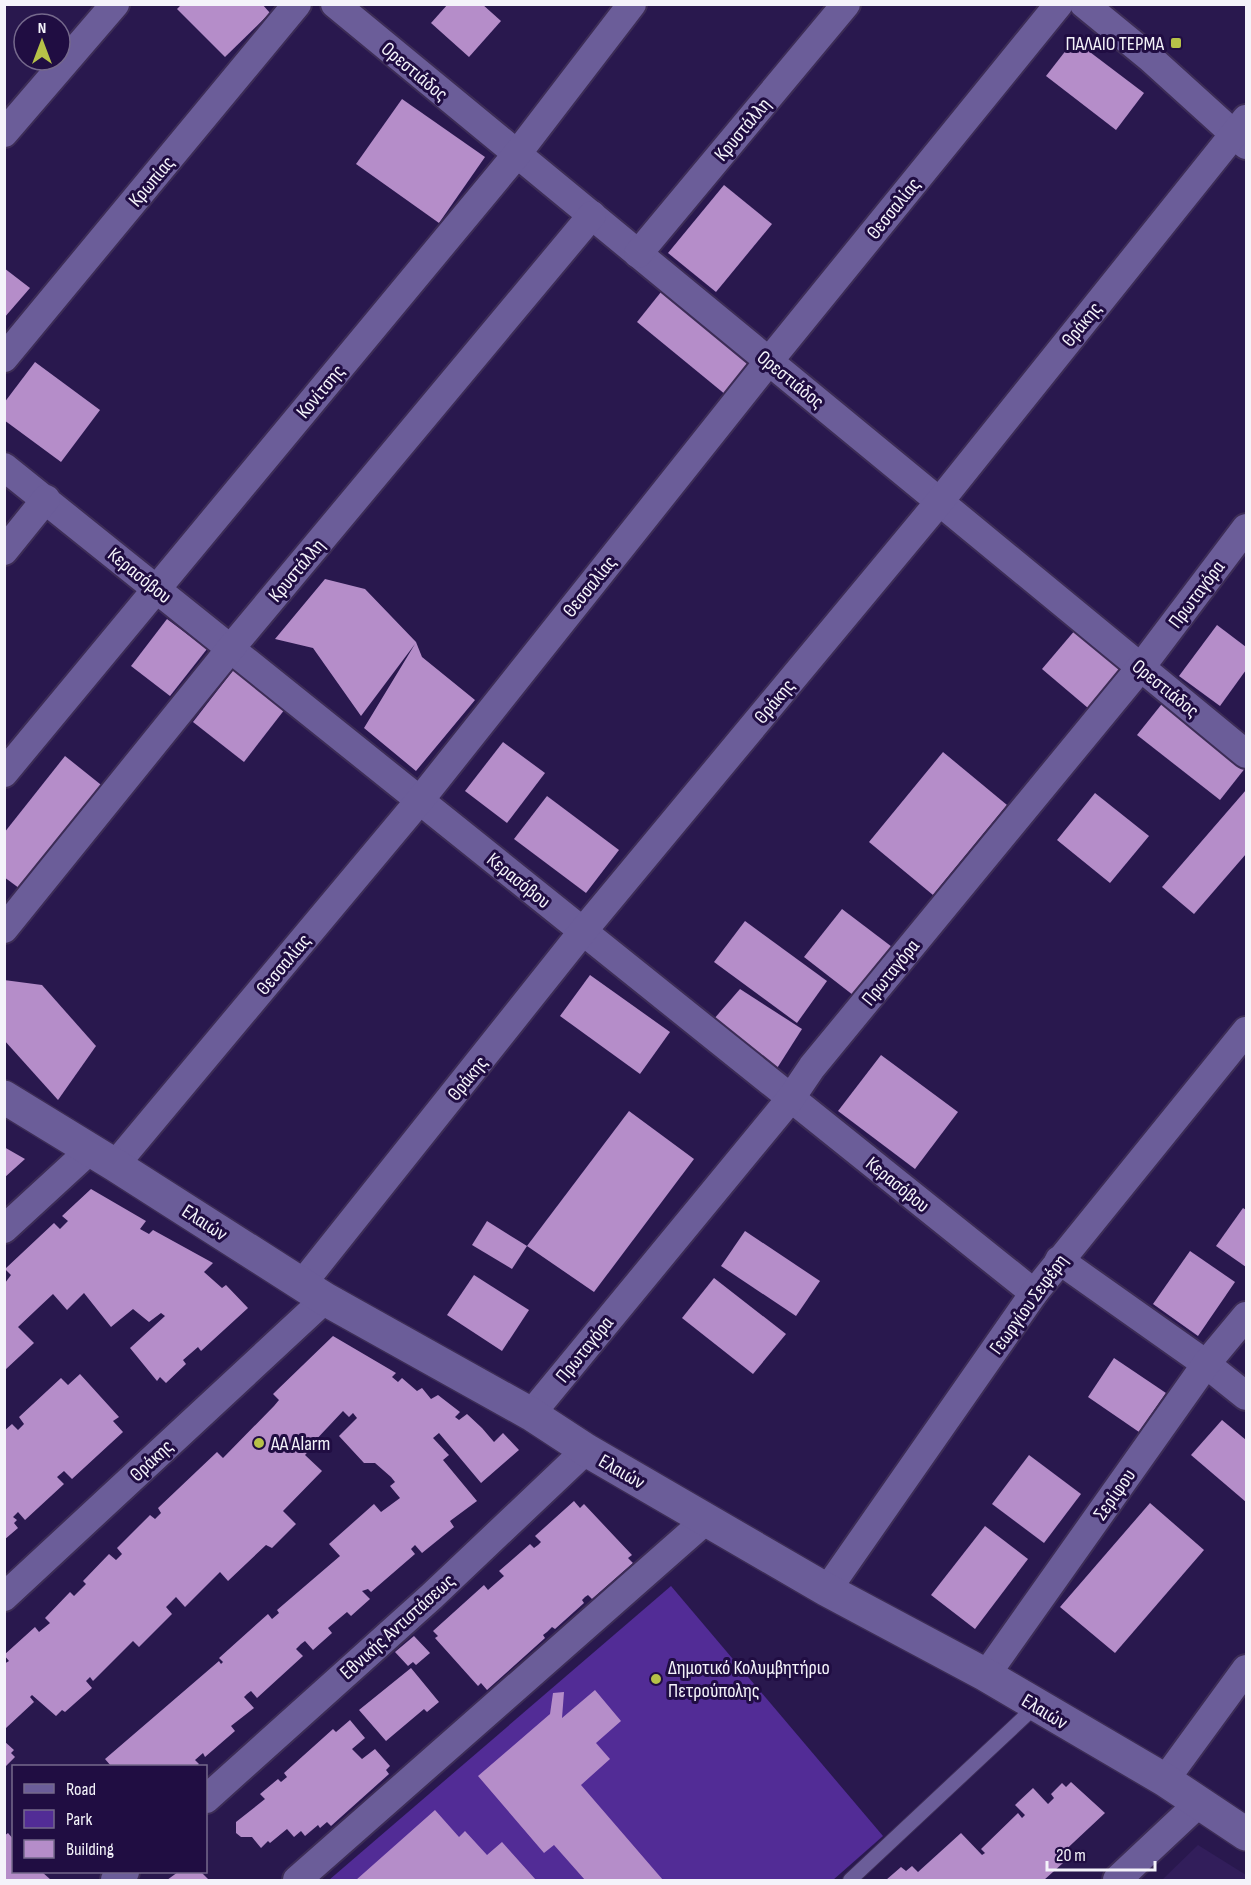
<svg xmlns="http://www.w3.org/2000/svg" width="1251" height="1885" font-family="'Sofia Sans Condensed',sans-serif">
<rect width="100%" height="100%" fill="#29184e"/>
<path fill="#321e5b" d="M1198,1845L1246,1875V1880H1162Z"/>
<path fill="#522c96" d="M671,1586L883,1836L833,1880H329Z"/>
<g fill="#b58dc9">
<path d="M182,4H262L270,13L225,57L177,9Z"/>
<path d="M448,4H482L501,21L469,57L431,23Z"/>
<path d="M1074,40L1144,93L1116,130L1046,76Z"/>
<path d="M402,99L485,157L439,223L356,164Z"/>
<path d="M724,185L772,224L716,292L668,253Z"/>
<path d="M4,268L30,288L4,318Z"/>
<path d="M665,287L754,360L726,395L637,322Z"/>
<path d="M35,362L100,410L61,462L4,420V403Z"/>
<path d="M325,579L365,589L416,642L422,657L475,700L416,771L364,728L415,644L361,716L313,648L275,639Z"/>
<path d="M167,619L207,649L170,696L131,666Z"/>
<path d="M1217,625L1246,647V670L1220,706L1179,676Z"/>
<path d="M1076,629L1122,669L1088,708L1042,669Z"/>
<path d="M234,669L285,709L244,762L193,722Z"/>
<path d="M1165,700L1246,767L1220,800L1137,735Z"/>
<path d="M503,742L545,773L507,823L465,791Z"/>
<path d="M943,752L1007,805L933,895L869,842Z"/>
<path d="M65,756L105,788L23,891L4,877V833Z"/>
<path d="M1246,790V854L1194,914L1162,887Z"/>
<path d="M1095,793L1149,836L1110,883L1057,840Z"/>
<path d="M547,796L619,850L586,893L514,839Z"/>
<path d="M842,909L900,953L862,1002L804,957Z"/>
<path d="M745,921L827,981L797,1023L714,962Z"/>
<path d="M590,975L670,1032L640,1074L560,1016Z"/>
<path d="M4,980L42,985L96,1046L58,1100L4,1040Z"/>
<path d="M740,989L802,1029L774,1073L713,1020Z"/>
<path d="M881,1055L958,1112L915,1169L838,1111Z"/>
<path d="M629,1111L694,1159L594,1292L527,1246Z"/>
<path d="M4,1147L25,1159L4,1178Z"/>
<path d="M91,1189L146,1221L140,1229L149,1234L153,1230L213,1263L204,1272L222,1288L226,1285L248,1308L201,1351L198,1347L183,1360L186,1364L166,1383L160,1377L157,1381L130,1348L165,1316L161,1313L149,1322L133,1309L111,1327L84,1293L67,1310L53,1294L18,1327L34,1343L5,1370V1283L11,1275L5,1269L54,1223L60,1229L68,1221L62,1216Z"/>
<path d="M1243,1208L1246,1210V1267L1216,1246Z"/>
<path d="M487,1221L527,1246L512,1269L472,1245Z"/>
<path d="M745,1231L820,1281L796,1316L721,1266Z"/>
<path d="M1190,1251L1235,1282L1198,1336L1153,1304Z"/>
<path d="M474,1275L529,1310L502,1351L447,1315Z"/>
<path d="M714,1278L786,1334L753,1374L682,1318Z"/>
<path d="M333,1336L396,1373L392,1377L398,1382L402,1378L417,1391L422,1388L431,1399L438,1395L460,1412L455,1417L459,1420L467,1414L482,1428L494,1442L503,1433L519,1450L481,1483L439,1433L433,1438L449,1455L443,1460L477,1501L450,1521L454,1527L422,1553L415,1545L411,1549L415,1554L371,1592L368,1589L362,1591L370,1599L351,1616L347,1612L328,1628L332,1633L313,1650L305,1641L301,1644L296,1649L303,1656L257,1698L251,1691L247,1694L244,1697L254,1708L231,1726L235,1731L205,1757L203,1753L195,1760L199,1764L197,1766H111L105,1759L219,1661L221,1664L223,1662L219,1658L268,1614L272,1619L279,1613L277,1610L340,1556L329,1544L374,1504L381,1512L400,1498L390,1486L395,1482L391,1477L375,1463H364L339,1436L357,1418L353,1413L349,1417L343,1411L312,1444L314,1445L305,1455L322,1471L283,1511L296,1524L272,1548L266,1545L228,1581L220,1572L185,1607L176,1597L166,1607L172,1614L139,1647L133,1641L93,1681L90,1677L86,1681L92,1688L65,1712L62,1710L56,1716L32,1695L30,1697L34,1702L6,1728L4,1726V1664L9,1661L4,1655L35,1627L39,1632L50,1623L45,1618L70,1592L74,1596L86,1584L83,1581L109,1554L116,1560L122,1554L117,1548L150,1515L155,1519L161,1513L158,1508L217,1452L223,1458L274,1406L279,1400L273,1394Z"/>
<path d="M1114,1358L1166,1393L1139,1432L1088,1397Z"/>
<path d="M80,1374L119,1417L113,1421L123,1432L72,1479L64,1471L57,1477L64,1484L25,1520L18,1512L13,1517L17,1520L14,1523L18,1528L4,1540V1431L12,1424L18,1430L24,1424L19,1417L61,1378L68,1385Z"/>
<path d="M1222,1420L1246,1440V1502L1191,1455Z"/>
<path d="M1029,1455L1081,1494L1044,1543L992,1504Z"/>
<path d="M574,1501L580,1508L584,1504L632,1555L628,1558L633,1563L592,1599L588,1595L585,1597L582,1600L584,1603L555,1629L552,1627L547,1632L543,1635L545,1638L487,1690L481,1683L478,1686L435,1638L438,1636L433,1631L484,1585L488,1590L504,1576L499,1571L530,1544L534,1548L538,1545L541,1542L535,1536Z"/>
<path d="M1150,1503L1204,1550L1115,1653L1060,1607Z"/>
<path d="M985,1526L1028,1559L975,1629L931,1595Z"/>
<path d="M414,1636L430,1653L416,1665L413,1662L408,1666L395,1652Z"/>
<path d="M411,1668L439,1702L427,1712L424,1709L386,1741L359,1710Z"/>
<path d="M595,1690L621,1721L596,1743L610,1759L581,1785L663,1880H585L554,1845L544,1853L478,1776L550,1714L553,1693L564,1692L562,1718Z"/>
<path d="M350,1720L365,1738L352,1749L362,1759L375,1749L390,1766L386,1770L389,1774L331,1826L327,1822L320,1828L318,1825L305,1836L301,1831L294,1837L287,1829L270,1843L268,1841L261,1848L252,1837H241L236,1833V1822L265,1799L260,1794L278,1779L281,1782L287,1777L284,1773L333,1729L336,1732Z"/>
<path d="M4,1741L14,1750L11,1753L15,1757L4,1768Z"/>
<path d="M1071,1782L1105,1813L1058,1857L1063,1863L1044,1880H886L901,1867L906,1871L912,1866L918,1872L961,1833L982,1855L985,1853L981,1849L1018,1813L1022,1818L1025,1815L1015,1805L1033,1788L1048,1804L1054,1798L1051,1794L1062,1783L1066,1787Z"/>
<path d="M435,1810L459,1837L465,1831L487,1855L502,1842L536,1880H356Z"/>
<path d="M8,1833L14,1840V1872H42L51,1880H4V1836Z"/>
<path d="M178,1872H201L209,1880H167Z"/>
</g>
<g fill="none" stroke-linecap="round" stroke-linejoin="round">
<defs>
<path id="lane" d="M850,1880L1036,1706"/>
<g id="street">
<path d="M335,4L1246,754"/>
<path d="M1084,4L1150,58L1246,145"/>
<path d="M4,133L115,4"/>
<path d="M638,254L846,4"/>
<path d="M4,358L297,4"/>
<path d="M4,467L1034,1293"/>
<path d="M4,551L46,499"/>
<path d="M4,773L517,154L632,4"/>
<path d="M4,929L231,648L592,215"/>
<path d="M115,1165L420,800L769,361L1059,4"/>
<path d="M4,1229L90,1150"/>
<path d="M1059,1260L1206,1364L1246,1396"/>
<path d="M302,1284L583,931L940,501L1246,119"/>
<path d="M531,1414L791,1098L812,1067L1141,667L1246,528"/>
<path d="M827,1590L1034,1293L1246,1031"/>
<path d="M4,1597L325,1299"/>
<path d="M986,1675L1206,1364L1246,1316"/>
<path d="M1165,1780L1246,1669"/>
<path d="M206,1799L432,1596L586,1450"/>
<path d="M115,1880L125,1872"/>
<path d="M297,1880L706,1520"/>
<path d="M1117,1880L1199,1803"/>
</g>
<path id="secondary" d="M4,1097L115,1165L325,1299L531,1414L586,1450L827,1590L986,1675L1165,1780L1246,1834"/>
</defs>
<use href="#lane" stroke="#3c2c56" stroke-width="16"/>
<use href="#street" stroke="#3c2c56" stroke-width="32"/>
<use href="#secondary" stroke="#3c2c56" stroke-width="36"/>
<use href="#lane" stroke="#6b5d99" stroke-width="14"/>
<use href="#street" stroke="#6b5d99" stroke-width="28"/>
<use href="#secondary" stroke="#6b5d99" stroke-width="33"/>
</g>
<g fill="#b6c148" stroke="#200d42" stroke-width="2">
<rect x="1170" y="37" width="12" height="12" rx="3"/>
<circle cx="259" cy="1443" r="6"/>
<circle cx="656" cy="1679" r="6"/>
</g>
<g text-anchor="middle" stroke-width="6" stroke-linejoin="round" paint-order="stroke">
<g font-size="20" fill="#f4f3fa" stroke="#200d42" text-anchor="start">
<text x="1164" y="50" text-anchor="end">ΠΑΛΑΙΟ ΤΕΡΜΑ</text>
<text x="271" y="1450">AA Alarm</text>
<text x="668" y="1674">Δημοτικό Κολυμβητήριο<tspan x="668" dy="23">Πετρούπολης</tspan></text>
</g>
<g font-size="20" fill="#f4f3fa" stroke="#200d42">
<text transform="translate(415 71) rotate(40)" y="7">Ορεστιάδος</text>
<text transform="translate(742 129) rotate(-50)" y="7">Κρυστάλλη</text>
<text transform="translate(151 181) rotate(-50)" y="7">Κρωπίας</text>
<text transform="translate(893 208) rotate(-51)" y="7">Θεσσαλίας</text>
<text transform="translate(1081 324) rotate(-51)" y="7">Θράκης</text>
<text transform="translate(791 379) rotate(39)" y="7">Ορεστιάδος</text>
<text transform="translate(320 391) rotate(-50)" y="7">Κονίτσης</text>
<text transform="translate(296 570) rotate(-50)" y="7">Κρυστάλλη</text>
<text transform="translate(140 575) rotate(39)" y="7">Κερασόβου</text>
<text transform="translate(589 586) rotate(-51)" y="7">Θεσσαλίας</text>
<text transform="translate(1196 594) rotate(-53)" y="7">Πρωταγόρα</text>
<text transform="translate(1166 688) rotate(39)" y="7">Ορεστιάδος</text>
<text transform="translate(774 701) rotate(-50)" y="7">Θράκης</text>
<text transform="translate(519 880) rotate(39)" y="7">Κερασόβου</text>
<text transform="translate(283 964) rotate(-50)" y="7">Θεσσαλίας</text>
<text transform="translate(890 972) rotate(-51)" y="7">Πρωταγόρα</text>
<text transform="translate(467 1078) rotate(-51)" y="7">Θράκης</text>
<text transform="translate(898 1184) rotate(39)" y="7">Κερασόβου</text>
<text transform="translate(205 1222) rotate(33)" y="7">Ελαιών</text>
<text transform="translate(1028 1304) rotate(-54)" y="7">Γεωργίου Σεφέρη</text>
<text transform="translate(584 1349) rotate(-51)" y="7">Πρωταγόρα</text>
<text transform="translate(151 1460) rotate(-43)" y="7">Θράκης</text>
<text transform="translate(622 1471) rotate(30)" y="7">Ελαιών</text>
<text transform="translate(1114 1494) rotate(-55)" y="7">Σερίφου</text>
<text transform="translate(397 1626) rotate(-42)" y="7">Εθνικής Αντιστάσεως</text>
<text transform="translate(1045 1711) rotate(31)" y="7">Ελαιών</text>
</g>
</g>
<rect width="1251" height="1885" fill="none" stroke="#f4f3fa" stroke-width="12"/>
<rect x="12" y="1765" width="195" height="108" fill="#200d42" stroke="#75698c" stroke-width="1.5"/>
<rect x="24" y="1784" width="30" height="9" fill="#6b5d99" stroke="#75698c" stroke-width="1.5"/>
<text x="66" y="1795" font-size="18" fill="#f4f3fa">Road</text>
<rect x="24" y="1810" width="30" height="18" fill="#522c96" stroke="#75698c" stroke-width="1.5"/>
<text x="66" y="1825" font-size="18" fill="#f4f3fa">Park</text>
<rect x="24" y="1840" width="30" height="18" fill="#b58dc9" stroke="#75698c" stroke-width="1.5"/>
<text x="66" y="1855" font-size="18" fill="#f4f3fa">Building</text>
<g transform="translate(42 42)"><circle r="28" fill="#200d42" stroke="#75698c" stroke-width="1.5"/>
<path d="M0-4.5L10 22L0 15L-10 22Z" fill="#b6c148"/>
<text y="-9" font-size="16" font-weight="bold" text-anchor="middle" fill="#f4f3fa">N</text>
</g>
<path d="M1047 1861v9h108v-9" fill="none" stroke="#f4f3fa" stroke-width="3"/>
<text x="1056" y="1861" font-size="18" fill="#f4f3fa" stroke="#200d42" stroke-width="4.5" paint-order="stroke">20 m</text>
</svg>
